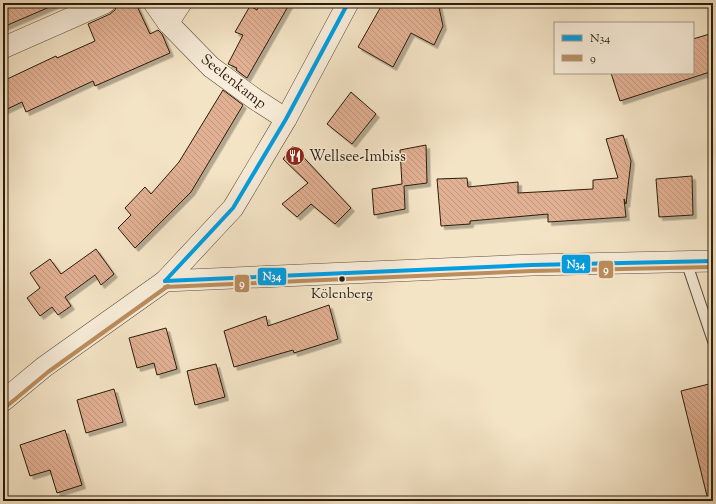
<svg xmlns="http://www.w3.org/2000/svg" width="716" height="504" font-family="'Sorts Mill Goudy',serif">
<defs>
<pattern id="building-back-hatch" width="6" height="6" patternUnits="userSpaceOnUse"><rect width="6" height="6" fill="#e2b093"/><path d="M-1 5l2 2M0 0l6 6M5-1l2 2" fill="none" stroke="#c2977d"/></pattern>
<filter id="shadow"><feDropShadow dx="3.5" dy="3.5" stdDeviation="0" flood-color="#0004"/></filter>
</defs>
<rect width="100%" height="100%" fill="#f4e4c6"/>
<filter id="stains"><feTurbulence type="fractalNoise" baseFrequency=".005" numOctaves="4"/><feColorMatrix values="0 0 0 0 .2 0 0 0 0 .09 0 0 0 0 .02 0 0 0 .5 -.17"/></filter>
<radialGradient id="worn" r=".72"><stop offset=".6" stop-color="#630" stop-opacity="0"/><stop offset="1" stop-color="#630" stop-opacity=".3"/></radialGradient>
<g fill="url(#building-back-hatch)" stroke="#2a1d0a" filter="url(#shadow)">
<path d="M3,3H59L3,27Z"/>
<path d="M117,3L136,4L150,34L158,30L162,34L170,53L95,86L93,81L26,112L22,102L3,111V81L56,56L57,58L95,41L88,24L110,14L115,10Z"/>
<path d="M260,3H290L247,78L236,70L237,68L228,64L243,35L235,32L250,6L257,10Z"/>
<path d="M383,3H438L443,26L434,45L411,33L393,67L358,47Z"/>
<path d="M713,33V71L620,101L611,73H693V39Z"/>
<path d="M223,90L243,105L191,192L135,248L118,228L131,215L125,208L145,187L151,194L179,162Z"/>
<path d="M351,92L376,114L352,144L327,124Z"/>
<path d="M623,135L631,161L626,204L624,199L626,217L548,222V214L470,221V224L441,226L437,179L467,178L468,187L518,182V193L593,189V180L618,178L606,139Z"/>
<path d="M426,145L427,183L404,186L405,209L374,215L372,189L402,184L400,150Z"/>
<path d="M293,146L351,208L335,224L311,204L297,217L282,204L308,183L283,159Z"/>
<path d="M692,176L693,215L659,217L656,179Z"/>
<path d="M96,249L114,274L101,285L95,275L65,297L71,306L58,315L52,307L40,316L27,298L40,288L30,273L50,259L61,274Z"/>
<path d="M329,305L338,339L294,353L293,350L234,367L224,331L266,316L268,326Z"/>
<path d="M166,328L177,369L157,375L154,363L137,368L129,338Z"/>
<path d="M216,364L225,397L195,405L187,371Z"/>
<path d="M713,383V496H707L681,391Z"/>
<path d="M114,389L123,422L86,433L77,400Z"/>
<path d="M65,430L82,485L57,493L50,470L30,476L20,445Z"/>
</g>
<g fill="none" stroke-linecap="round" stroke-linejoin="round">
<defs>
<path id="service" d="M686,261L713,341"/>
<g id="minor">
<path d="M154,3L168,23L211,67L255,99L286,119"/>
<path d="M168,23L181,3"/>
<path d="M3,48L105,3"/>
<path d="M165,281L532,265L713,261"/>
<path d="M3,401L44,367L165,281L233,208L286,119L348,3"/>
</g>
</defs>
<use href="#service" stroke="#5c4f39" stroke-width="12"/>
<use href="#minor" stroke="#5c4f39" stroke-width="22"/>
<use href="#service" stroke="#f8edda" stroke-width="10"/>
<use href="#minor" stroke="#f8edda" stroke-width="21"/>
<defs>
<g id="bus-1">
<path d="M165,281L532,265L713,261"/>
<path d="M165,281L233,208L286,119L348,3"/>
</g>
<g id="bus-2">
<path d="M165,287L532,271L713,267"/>
<path d="M7,406L48,372L168,286"/>
</g>
</defs>
<use href="#bus-1" stroke="#f8edda" stroke-width="7"/>
<use href="#bus-2" stroke="#f8edda" stroke-width="7"/>
<use href="#bus-1" stroke="#009ee3" stroke-width="4"/>
<use href="#bus-2" stroke="#bc8d5d" stroke-width="4"/>
</g>
<defs>
<symbol id="restaurant-disc" viewBox="-11 -11 22 22"><circle r="9.5" fill="#8f2418" stroke="#f8edda"/><path d="M-5-6h1v4h1v-4h1v4h1v-4h1v5L-1.5 .5V6h-2V.5L-5-1ZM5-6V6H3V1.5H1.5Q1.5-4 5-6Z" fill="#fff"/></symbol>
</defs>
<g fill-rule="evenodd">
<use href="#restaurant-disc" x="284" y="145" width="22" height="22"/>
</g>
<circle fill="#2a1d0a" stroke="#f8edda" stroke-width="1.5" cx="342" cy="279" r="3.5"/>
<g text-anchor="middle" stroke-width="3" stroke-linejoin="round" paint-order="stroke">
<g font-size="14" fill="#2a1d0a" stroke="#f8edda">
<text x="342" y="298">Kölenberg</text>
</g>
<g font-size="15" fill="#2a1d0a" stroke="#f8edda">
<text transform="translate(234 81) rotate(38)" y="5">Seelenkamp</text>
</g>
<g font-size="15" fill="#2a1d0a" stroke="#f8edda" text-anchor="start">
<text x="309" y="161">Wellsee-Imbiss</text>
</g>
</g>
<g stroke="#f8edda" stroke-width="1.5">
<rect x="561" y="254" width="30" height="20" rx="4" fill="#009ee3"/>
<rect x="598" y="260" width="16" height="19" rx="4" fill="#bc8d5d"/>
<rect x="257" y="267" width="30" height="19" rx="4" fill="#009ee3"/>
<rect x="234" y="274" width="16" height="19" rx="4" fill="#bc8d5d"/>
</g>
<g font-size="11" text-anchor="middle" font-weight="bold" fill="#fff">
<text x="576" y="268">N34</text>
<text x="606" y="273">9</text>
<text x="272" y="280">N34</text>
<text x="242" y="287">9</text>
</g>
<rect width="716" height="504" fill="none" stroke="#f4e4c6" stroke-width="16"/>
<rect x="4" y="4" width="708" height="496" fill="none" stroke="#2a1d0a" stroke-width="2"/>
<rect x="8" y="8" width="700" height="488" fill="none" stroke="#2a1d0a"/>
<rect x="554" y="22" width="140" height="52" fill="#f8edda" stroke="#a69a87"/>
<rect x="562" y="35" width="20" height="6" fill="#009ee3" stroke="#a69a87"/>
<text x="590" y="42" font-size="12" fill="#2a1d0a">N34</text>
<rect x="562" y="55" width="20" height="6" fill="#bc8d5d" stroke="#a69a87"/>
<text x="590" y="62" font-size="12" fill="#2a1d0a">9</text>
<rect width="100%" height="100%" filter="url(#stains)"/>
<rect width="100%" height="100%" fill="url(#worn)"/>
</svg>
